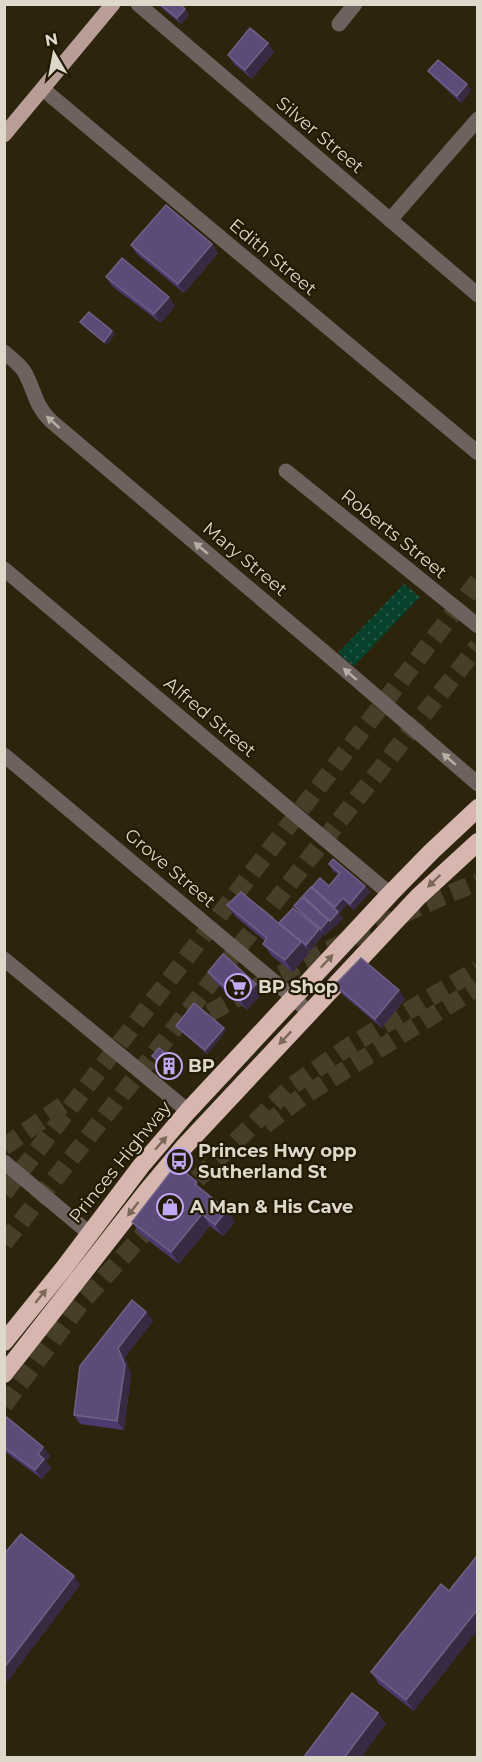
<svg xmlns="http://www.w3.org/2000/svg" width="482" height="1762" font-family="Montserrat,sans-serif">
<defs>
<pattern id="park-dots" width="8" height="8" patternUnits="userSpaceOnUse" patternTransform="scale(1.5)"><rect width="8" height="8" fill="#07402b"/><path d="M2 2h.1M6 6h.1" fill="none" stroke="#2b5b48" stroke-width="1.8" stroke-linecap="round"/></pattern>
</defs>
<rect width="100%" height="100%" fill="#2c240d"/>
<path fill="url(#park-dots)" d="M404,584L420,597L354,666L338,653Z"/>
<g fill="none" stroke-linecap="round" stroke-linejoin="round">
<g stroke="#473f29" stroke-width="18" stroke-dasharray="18 9" stroke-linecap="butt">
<path d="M186,1026C280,973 377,923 478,882"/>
<path d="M265,1125L302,1097L478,987"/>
<path d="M4,1147L69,1101"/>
<path d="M4,1193L478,581"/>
<path d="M178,1198L292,1086L351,1045L478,969"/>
<path d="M4,1243L478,646"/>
<path d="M4,1405L81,1303L158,1218"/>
</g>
<g stroke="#6e625e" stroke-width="15">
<path d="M138,4L478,295"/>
<path d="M339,24L355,4"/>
<path d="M44,90L478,453"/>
<path d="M390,220L478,119"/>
<path d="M4,352C12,359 21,365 25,373C35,391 35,406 51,421L342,667L478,784"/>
<path d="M286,471L478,626"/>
<path d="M4,569L390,894"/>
<path d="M4,755L283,989L309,1012"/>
<path d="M4,959L188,1111"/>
<path d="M4,1162L89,1233"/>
</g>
<path stroke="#b99e97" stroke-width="15" d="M4,135L113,4"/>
<g stroke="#d6b6ae" stroke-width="18">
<path d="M4,1342L64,1268L141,1166L188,1111L390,894L431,852L478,808"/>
<path d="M4,1374L147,1191L183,1148L418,897L478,842"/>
</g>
</g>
<g fill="#4c3a6f">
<path d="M157,4H180L189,15L181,24Z"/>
<path d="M274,52L252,79L234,64L228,55Z"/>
<path d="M428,71L471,90L461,103L433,77Z"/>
<path d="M212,244L218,253L184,293L137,254L131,245Z"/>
<path d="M106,277L175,306L161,323L112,286Z"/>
<path d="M80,322L115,334L107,345L82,325Z"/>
<path d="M329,864L365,886L370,892L354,910L347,904L340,913L330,905L343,918L335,927L330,922L333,927L325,935L320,931L323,935L310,951L305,947L309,953L293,972L272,956L263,944L265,941L236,917L227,905L279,923L306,919L299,912L294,906L307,902L303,896L316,891L312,887L329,886L339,875L333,871Z"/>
<path d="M208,972L262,993L247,1010L214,981Z"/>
<path d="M335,985L405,999L382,1028L342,994Z"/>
<path d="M176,1026L224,1028L226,1031L207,1054L178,1029Z"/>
<path d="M152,1056L181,1069L175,1077L157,1063Z"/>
<path d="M202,1190L227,1210L235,1222L223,1236L210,1226L179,1264L140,1234L132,1222Z"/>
<path d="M146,1312L153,1321L125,1357L131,1374L124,1430L80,1424L74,1415Z"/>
<path d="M4,1415L43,1447L50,1456L46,1461L51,1468L42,1479L4,1451Z"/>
<path d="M449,1591L414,1711L379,1684L371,1672Z"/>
</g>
<g fill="#392a44">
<path d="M185,9L189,15L181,24L177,18Z"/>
<path d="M268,43L274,52L252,79L245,70Z"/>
<path d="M467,84L471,90L461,103L457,96Z"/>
<path d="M212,244L218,253L184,293L178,284Z"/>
<path d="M169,297L175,306L161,323L154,314Z"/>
<path d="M112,331L115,334L107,345L104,342Z"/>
<path d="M365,886L370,892L354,910L350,904Z"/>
<path d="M343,898L347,904L340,913L335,907Z"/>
<path d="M338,912L343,918L335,927L330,921Z"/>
<path d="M328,920L333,927L325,935L321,929Z"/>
<path d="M319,929L323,935L310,951L306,945Z"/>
<path d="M301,942L309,953L293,972L285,960Z"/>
<path d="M256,984L262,993L247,1010L240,1001Z"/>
<path d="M399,990L405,999L382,1028L375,1019Z"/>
<path d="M224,1028L226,1031L207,1054L205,1050Z"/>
<path d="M177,1063L181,1069L175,1077L170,1071Z"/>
<path d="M227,1210L235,1222L223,1236L215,1225Z"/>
<path d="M202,1214L210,1226L179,1264L171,1252Z"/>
<path d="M146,1312L153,1321L125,1357L131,1374L124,1430L117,1421L118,1348Z"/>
<path d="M43,1447L50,1456L46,1461L51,1468L42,1479L35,1470L38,1454Z"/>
<path d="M74,1576L80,1585L4,1686V1668Z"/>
<path d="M477,1610V1631L414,1711L406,1700Z"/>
<path d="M378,1713L386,1724L361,1758H344Z"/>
</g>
<g fill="#5c4b79" stroke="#706185" stroke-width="1.5">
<path d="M160,4H180L185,9L177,18Z"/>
<path d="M250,28L268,43L245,70L228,55Z"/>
<path d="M438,60L467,84L457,96L428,71Z"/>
<path d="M166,205L212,244L178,284L131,245Z"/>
<path d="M122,258L169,297L154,314L106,277Z"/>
<path d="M89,312L112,331L104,342L80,322Z"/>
<path d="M333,859L365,886L350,904L343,898L335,907L312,887L320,878L329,886L340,873L329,864Z"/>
<path d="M311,887L338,912L330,921L303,896Z"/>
<path d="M241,892L301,942L285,960L263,944L267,938L227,905Z"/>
<path d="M302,897L328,920L321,929L294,906Z"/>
<path d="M293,908L319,929L306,945L279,923Z"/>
<path d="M223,954L256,984L240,1001L208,972Z"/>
<path d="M361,958L399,990L375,1019L335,985Z"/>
<path d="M194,1003L224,1028L205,1050L176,1026Z"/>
<path d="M159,1048L177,1063L170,1071L152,1056Z"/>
<path d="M176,1165L197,1182L195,1184L227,1210L215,1225L202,1214L171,1252L132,1222Z"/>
<path d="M132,1300L146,1312L118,1348L125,1365L117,1421L74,1415L80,1366Z"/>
<path d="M4,1415L43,1447L38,1454L44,1459L35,1470L4,1447Z"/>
<path d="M21,1534L74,1576L4,1668V1554Z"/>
<path d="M477,1556V1610L406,1700L371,1672L441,1584L449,1591Z"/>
<path d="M352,1693L378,1713L344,1758H303Z"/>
</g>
<defs><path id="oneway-solid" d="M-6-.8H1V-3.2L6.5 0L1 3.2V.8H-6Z" transform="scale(1.5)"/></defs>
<g fill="#b6afa4">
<use href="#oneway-solid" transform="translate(53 422) rotate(-138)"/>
<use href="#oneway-solid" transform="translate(201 548) rotate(-140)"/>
<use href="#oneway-solid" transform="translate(350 674) rotate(-139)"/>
<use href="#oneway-solid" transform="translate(449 759) rotate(-139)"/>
</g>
<g fill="#7c6859">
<use href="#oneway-solid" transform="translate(434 881) rotate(136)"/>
<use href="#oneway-solid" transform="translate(327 961) rotate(-47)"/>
<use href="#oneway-solid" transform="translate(285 1038) rotate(133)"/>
<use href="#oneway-solid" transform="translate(161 1143) rotate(-49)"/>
<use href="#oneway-solid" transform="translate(133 1209) rotate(128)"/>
<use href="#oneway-solid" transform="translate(41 1296) rotate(-51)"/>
</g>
<defs>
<symbol id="supermarket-ring" viewBox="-11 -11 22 22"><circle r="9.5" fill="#231a04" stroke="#c2a8f2" stroke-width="1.5"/><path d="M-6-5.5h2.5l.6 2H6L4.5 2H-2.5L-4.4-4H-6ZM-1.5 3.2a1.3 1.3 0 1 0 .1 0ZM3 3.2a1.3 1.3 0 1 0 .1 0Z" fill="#c2a8f2"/></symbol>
<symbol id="building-ring" viewBox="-11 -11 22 22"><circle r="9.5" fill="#231a04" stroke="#c2a8f2" stroke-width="1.5"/><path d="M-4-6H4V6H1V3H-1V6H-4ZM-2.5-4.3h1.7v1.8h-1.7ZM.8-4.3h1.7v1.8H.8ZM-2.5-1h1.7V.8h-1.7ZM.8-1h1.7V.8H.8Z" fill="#c2a8f2"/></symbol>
<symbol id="bus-ring" viewBox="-11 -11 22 22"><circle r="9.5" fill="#231a04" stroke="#c2a8f2" stroke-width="1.5"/><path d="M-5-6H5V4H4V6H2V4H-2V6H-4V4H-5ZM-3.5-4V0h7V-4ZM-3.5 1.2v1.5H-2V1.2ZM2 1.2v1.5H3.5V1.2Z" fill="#c2a8f2"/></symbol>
<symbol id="shop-ring" viewBox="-11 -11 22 22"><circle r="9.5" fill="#231a04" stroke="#c2a8f2" stroke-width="1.5"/><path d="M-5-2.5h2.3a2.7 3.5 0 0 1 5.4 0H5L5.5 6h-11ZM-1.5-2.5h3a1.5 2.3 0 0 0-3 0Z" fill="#c2a8f2"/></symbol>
</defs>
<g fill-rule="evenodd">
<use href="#supermarket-ring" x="223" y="972" width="30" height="30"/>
<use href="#building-ring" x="154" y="1051" width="30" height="30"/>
<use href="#bus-ring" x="164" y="1146" width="30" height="30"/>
<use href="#shop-ring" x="155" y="1192" width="30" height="30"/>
</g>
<g text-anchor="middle" stroke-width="4.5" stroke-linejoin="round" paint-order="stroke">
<g font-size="18" fill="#ddd8ca" stroke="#231a04">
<text transform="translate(320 135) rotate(40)" y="6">Silver Street</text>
<text transform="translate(273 257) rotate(40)" y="6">Edith Street</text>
<text transform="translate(394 534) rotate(39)" y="6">Roberts Street</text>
<text transform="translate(245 559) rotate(40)" y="6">Mary Street</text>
<text transform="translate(210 717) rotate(40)" y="6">Alfred Street</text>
<text transform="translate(170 868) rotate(40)" y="6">Grove Street</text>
<text transform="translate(120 1162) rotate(-51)" y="6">Princes Highway</text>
</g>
<g font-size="18" font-weight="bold" fill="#ddd8ca" stroke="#231a04" text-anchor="start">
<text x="258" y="993">BP Shop</text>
<text x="188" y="1072">BP</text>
<text x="198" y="1157">Princes Hwy opp<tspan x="198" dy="21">Sutherland St</tspan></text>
<text x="190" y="1213">A Man &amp; His Cave</text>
</g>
</g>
<rect width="482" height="1762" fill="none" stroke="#ddd8ca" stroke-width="12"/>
<g transform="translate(54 54) rotate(350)" stroke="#231a04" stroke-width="4.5" paint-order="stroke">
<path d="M0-4.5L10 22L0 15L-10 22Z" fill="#ddd8ca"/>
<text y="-9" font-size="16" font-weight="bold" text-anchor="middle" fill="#ddd8ca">N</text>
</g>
</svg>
